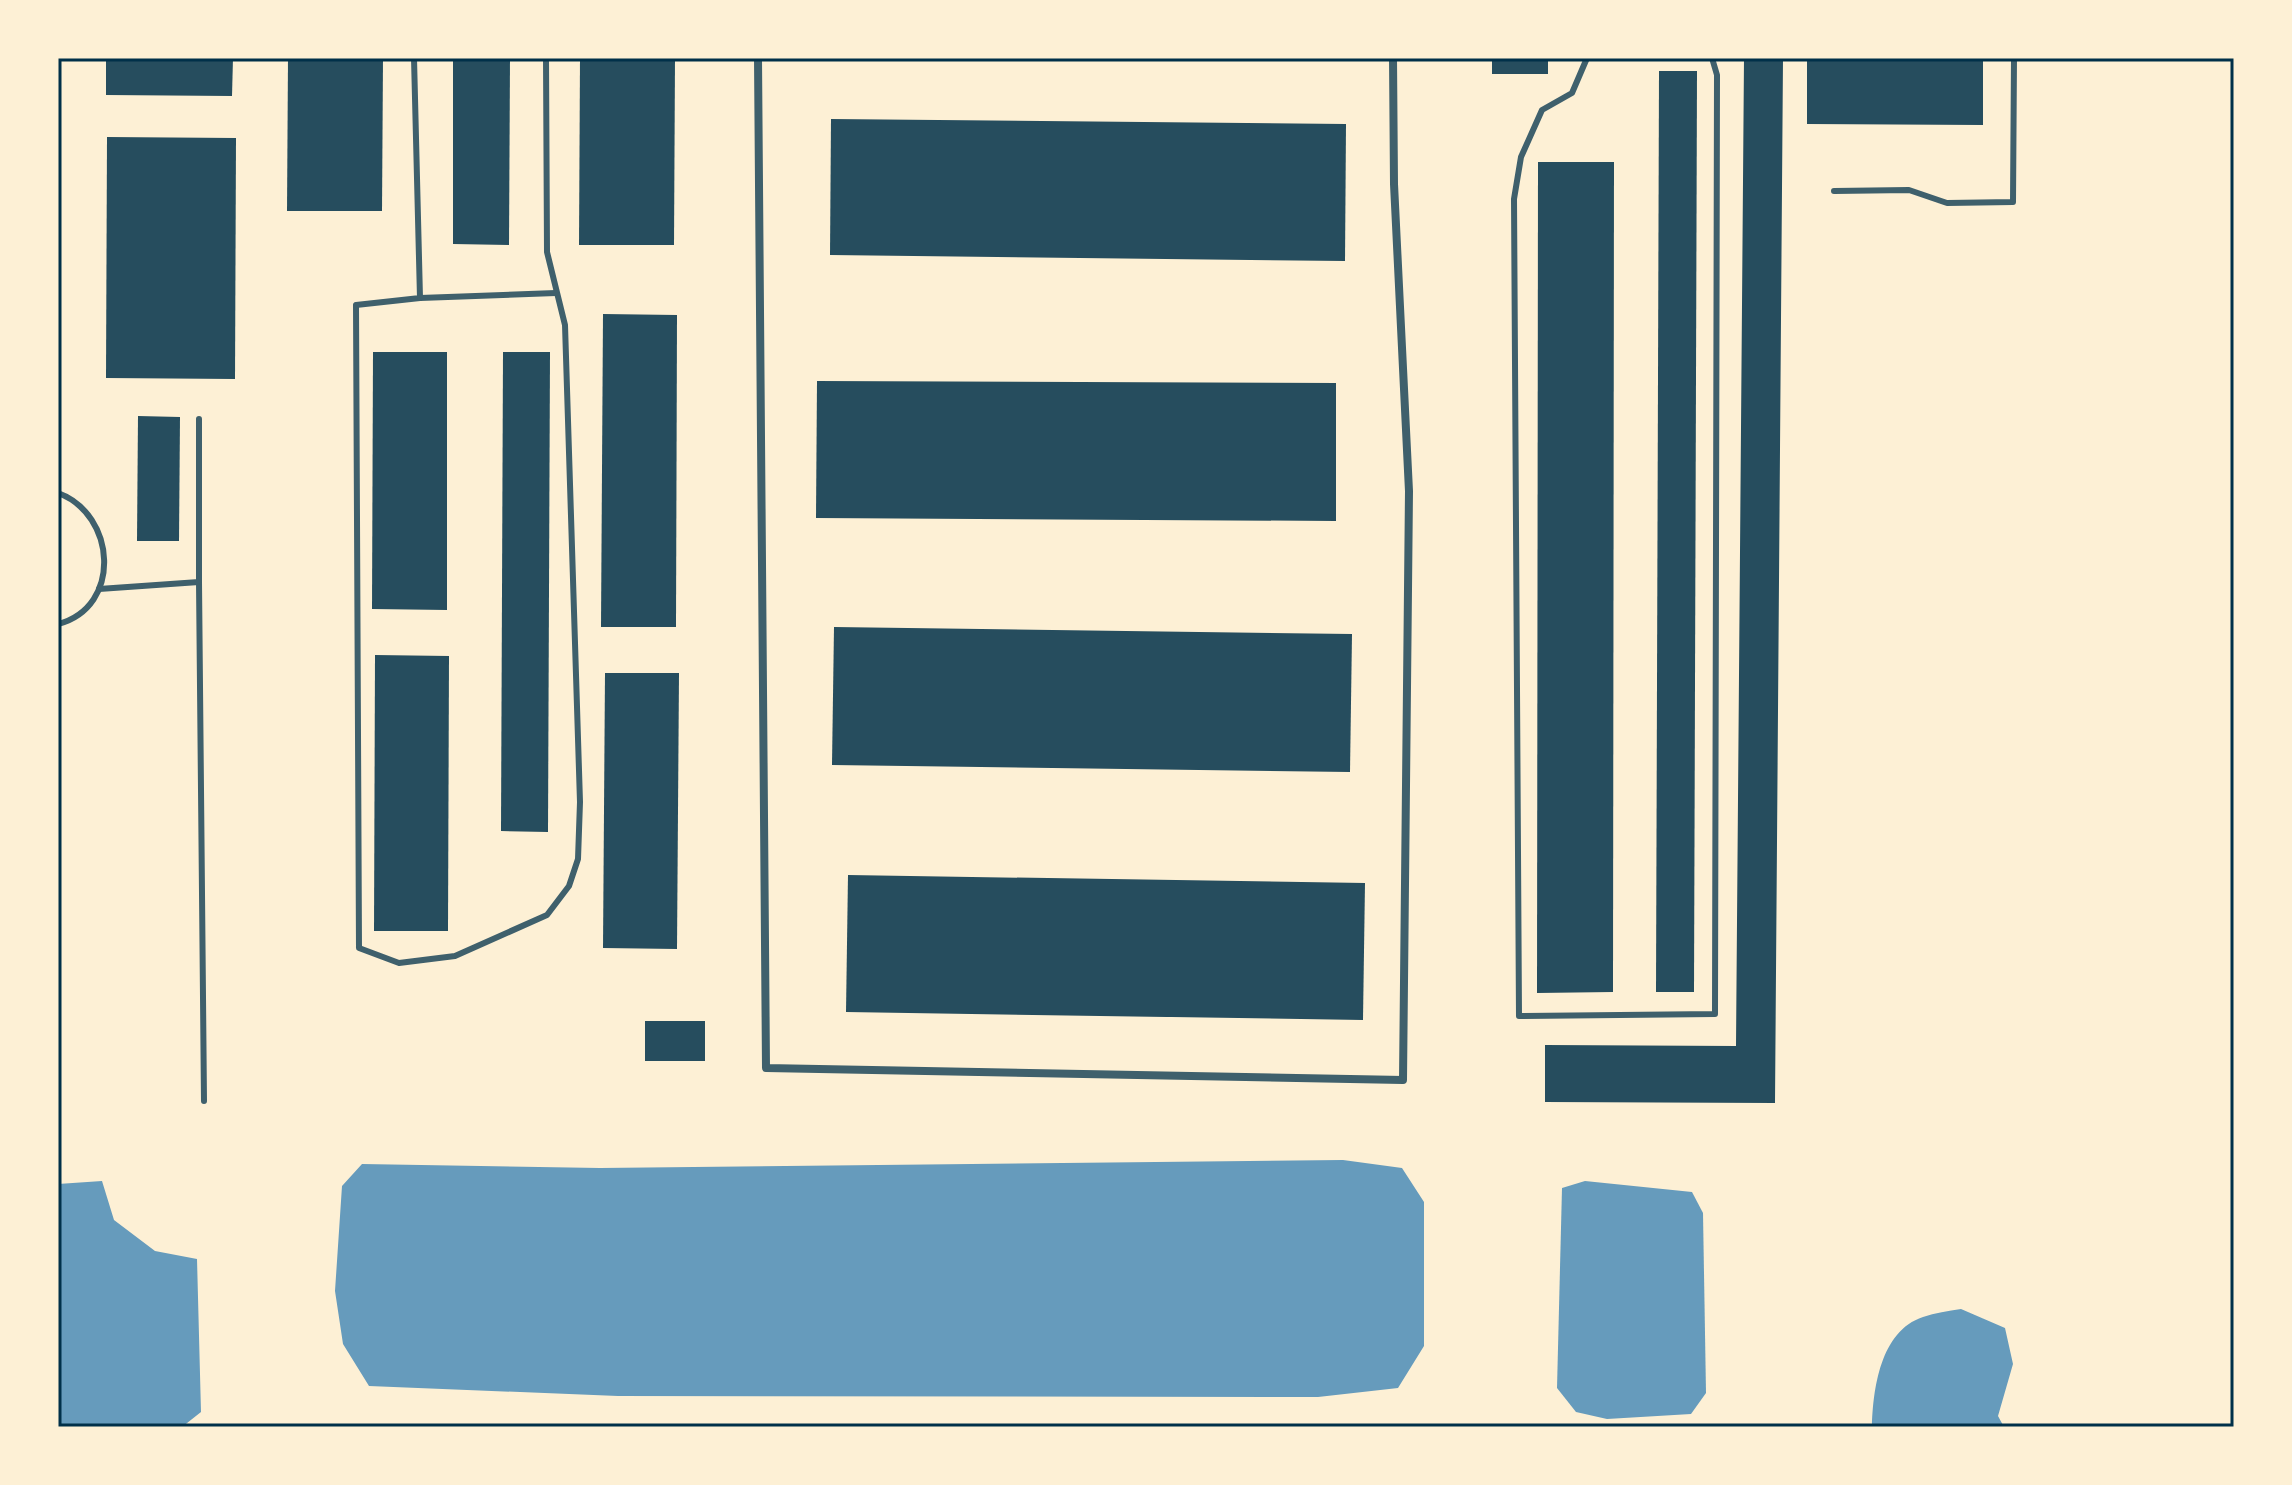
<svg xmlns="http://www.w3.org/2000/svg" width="2292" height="1485" font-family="Inter,sans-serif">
<rect width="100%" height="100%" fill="#fdf0d5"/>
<g fill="#669bbc">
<path d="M1343,1160L1402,1168L1424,1202V1346L1398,1388L1318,1397L618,1396L369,1386L343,1344L335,1291L342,1186L362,1164L600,1168Z"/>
<path d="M102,1181L114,1220L155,1251L197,1259L201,1412L182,1427H58V1184Z"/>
<path d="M1585,1181L1692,1192L1703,1213L1706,1393L1691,1414L1607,1419L1576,1412L1557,1388L1562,1188Z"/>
<path d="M1961,1309L2005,1328L2013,1364L1998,1416L2004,1427H1872C1873,1390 1880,1331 1923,1317C1935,1313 1948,1311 1961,1309Z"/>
</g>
<g fill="#264d5e">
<path d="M106,58H233L232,96L106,95Z"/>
<path d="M288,58H383L382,211H287Z"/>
<path d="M453,58H510L509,245L453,244Z"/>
<path d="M580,58H675L674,245H579Z"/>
<rect x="1492" y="58" width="56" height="16"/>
<path d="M1744,58H1783L1775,1103L1545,1102V1045L1736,1046Z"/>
<path d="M1807,58H1983V125L1807,124Z"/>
<path d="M1659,71H1697L1694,992H1656Z"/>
<path d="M831,119L1346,124L1345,261L830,255Z"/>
<path d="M107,137L236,138L235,379L106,378Z"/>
<path d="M1538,162H1614L1613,992L1537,993Z"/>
<path d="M603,314L677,315L676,627H601Z"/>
<path d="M373,352H447V610L372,609Z"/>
<path d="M503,352H550L548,832L501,831Z"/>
<path d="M817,381L1336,383V521L816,518Z"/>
<path d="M138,416L180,417L179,541H137Z"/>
<path d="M834,627L1352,634L1350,772L832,765Z"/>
<path d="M375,655L449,656L448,931H374Z"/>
<path d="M605,673H679L677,949L603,948Z"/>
<path d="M848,875L1365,883L1363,1020L846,1012Z"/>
<rect x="645" y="1021" width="60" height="40"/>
</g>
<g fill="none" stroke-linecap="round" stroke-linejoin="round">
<g stroke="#3f606c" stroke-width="6">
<path d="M414,58L420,298L356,305L359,948L399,963L455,956L547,915L569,886L578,859L580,802L565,325L547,252L546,58"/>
<path d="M1587,58L1572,93L1542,110L1521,157L1514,199L1519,1016L1715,1014L1717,75L1712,58"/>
<path d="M1834,191L1909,190L1947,203L2013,202L2014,58"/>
<path d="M420,298L556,293"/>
<path d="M58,493C116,514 123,607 58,624"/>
<path d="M199,582L204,1101"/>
<path d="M99,589L199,582V419"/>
</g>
<path stroke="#3f606c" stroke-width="8" d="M758,58L766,1068L1403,1080L1409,491L1394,184L1393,58"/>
</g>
<rect width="2292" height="1485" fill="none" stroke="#fdf0d5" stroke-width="120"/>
<rect x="60" y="60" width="2172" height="1365" fill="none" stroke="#003049" stroke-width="3"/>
</svg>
